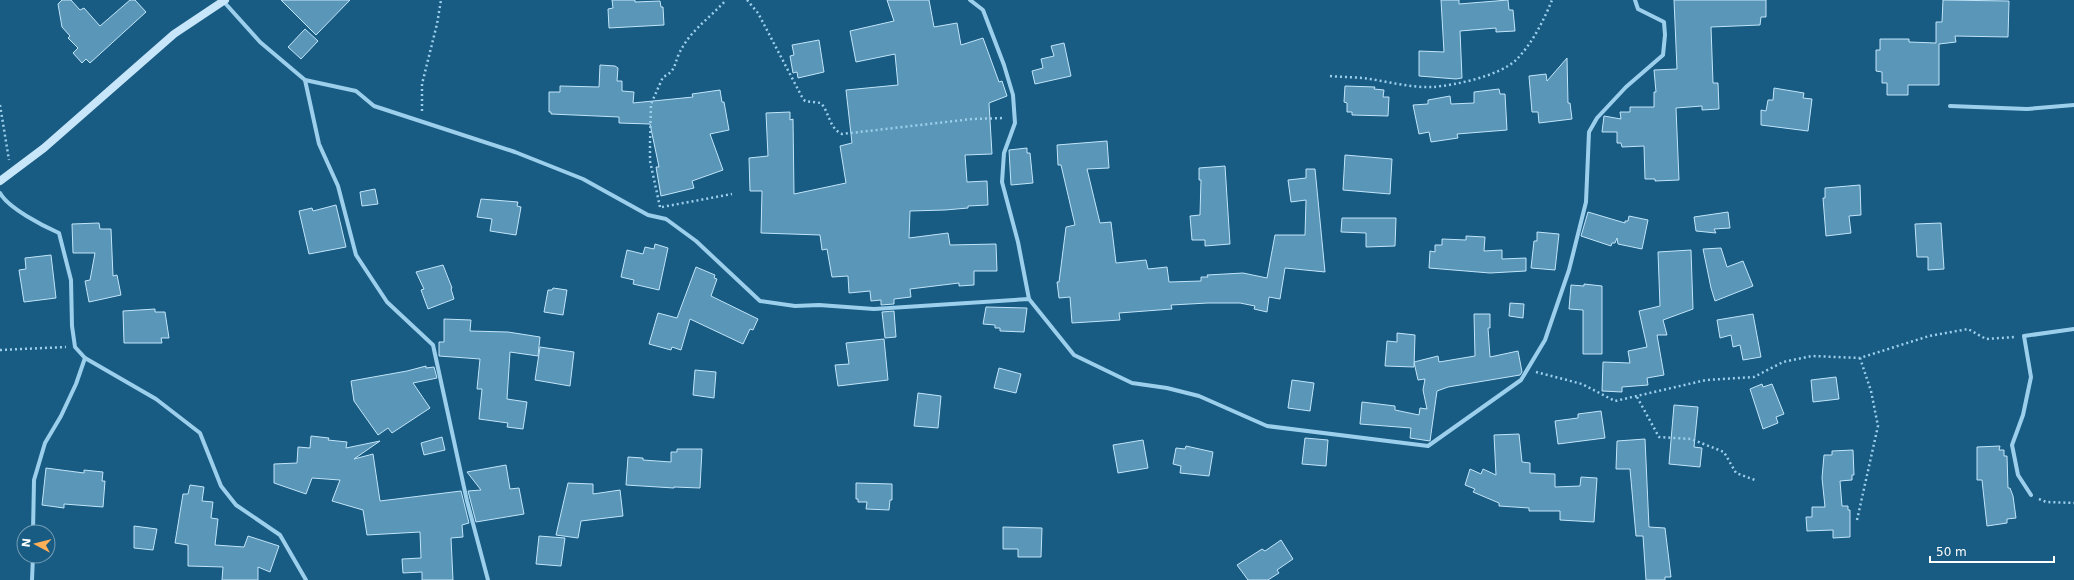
<svg xmlns="http://www.w3.org/2000/svg" width="2074" height="580" font-family="'DejaVu Sans',sans-serif">
<rect width="100%" height="100%" fill="#185b83"/>
<g fill="#5a96b8" stroke="#c1e5f9">
<path d="M62,0H71L80,10L84,8L100,26L130,0H135L146,12L90,63L86,59L82,63L73,53L78,48L68,38L70,36L62,27L58,4Z"/>
<path d="M281,0H350L316,35Z"/>
<path d="M612,0H635V2L660,1L661,7H663L664,25L609,28L608,9L613,8Z"/>
<path d="M887,0H929L934,27L957,23L961,45L983,38L999,82L1002,81L1007,96L989,103L992,154L965,155L967,182L987,181L988,205L968,206V208L945,210L910,211L909,238L948,233L950,245L996,244L997,271H974V285L959,286V283L910,289L911,297L894,299V304L881,305V300L871,301L870,291L849,293L848,276L832,277L827,249L822,250L820,235L761,233L762,191H750L749,158L768,156L766,113L790,112V120L793,119L794,194L846,183L840,146L852,143L846,90L898,85L895,54L856,62L850,31L894,21Z"/>
<path d="M1441,0H1459V4L1508,0L1509,10H1513L1515,31L1496,32V28L1460,31L1462,78L1456,79L1419,76V51L1444,52Z"/>
<path d="M1674,0H1766V17H1761L1760,25L1711,27L1713,83H1718L1719,109L1702,110V106L1676,108L1679,180L1655,181V179H1645L1644,146L1622,147L1621,143H1617V132H1602L1604,116L1621,119L1620,112H1630V107H1654V92H1656L1654,70L1677,69Z"/>
<path d="M1943,0L2009,1L2008,37L1955,36L1956,42L1939,44V85H1908V95H1887V83H1882V72L1876,71V50H1880V39H1909V42L1936,43V22H1942Z"/>
<path d="M305,29L318,41L301,59L288,47Z"/>
<path d="M819,40L824,72L798,78L797,72L793,73L790,56L794,55L792,45Z"/>
<path d="M1064,43L1071,76L1035,84L1032,71L1043,68L1041,59L1054,56L1051,46Z"/>
<path d="M1567,58L1568,103H1570L1572,119L1539,123L1538,112H1532L1529,76L1546,74L1547,81Z"/>
<path d="M600,65L615,66L618,68L617,81H622V91L634,92L633,103L693,97L692,94L720,90L722,102H724L729,130L710,134L723,170L692,181L694,188L661,196L656,167H659L650,124L619,123V117L551,114V112H549V92H560V86L599,87Z"/>
<path d="M1345,86L1375,87L1374,89L1384,90L1383,97H1389L1388,116L1352,115V112H1347V103L1344,102Z"/>
<path d="M1774,88L1804,93L1803,98L1812,99L1808,131L1761,125V110L1766,111L1768,100H1773Z"/>
<path d="M1499,89L1500,94H1505L1507,130L1457,134L1458,138L1431,142L1429,132L1419,134L1413,105L1428,104V100L1450,96L1451,104L1474,103V92Z"/>
<path d="M1107,141L1109,168L1087,169L1100,223L1111,222L1116,263L1146,260L1148,269L1167,267L1169,282L1201,281V277H1208L1207,275L1243,273L1267,278L1275,235H1305L1306,200L1291,202L1288,180L1306,178V169H1315L1325,272L1285,268L1280,299L1269,297L1267,312L1254,309L1255,306L1240,303H1208L1171,305L1172,309L1119,313L1120,320L1072,323L1070,297L1059,298L1057,282H1059L1066,227L1075,225L1061,165H1058L1057,145Z"/>
<path d="M1027,148V153H1030L1033,183L1011,185L1009,150Z"/>
<path d="M1345,155L1392,159L1390,194L1343,190Z"/>
<path d="M1225,166L1230,244L1205,246V240H1192L1190,216L1200,215L1201,180H1199V168Z"/>
<path d="M1860,185L1861,215L1849,216L1851,233L1826,236L1823,198H1825V188Z"/>
<path d="M375,189L378,204L362,206L360,192Z"/>
<path d="M481,199L518,202L517,206L521,207L516,235L490,231L492,219L477,217Z"/>
<path d="M336,205L346,247L309,254L299,211L312,208L313,211Z"/>
<path d="M1588,212L1625,223V221H1628L1629,216L1648,220L1642,249L1618,244L1617,238L1615,243H1612L1611,246L1581,236Z"/>
<path d="M1728,212L1730,228L1714,229L1716,233L1696,231L1694,217Z"/>
<path d="M1342,218H1396L1395,246L1366,247V233L1341,232Z"/>
<path d="M99,223L100,229H111L113,276L117,275L121,295L89,302L85,281L90,280L95,253H73L72,224Z"/>
<path d="M1941,223L1944,269L1928,270V257H1917L1915,224Z"/>
<path d="M1537,232L1559,234L1555,270L1531,268L1534,241H1537Z"/>
<path d="M1466,236L1485,237L1484,251L1502,250V259L1526,258V271L1490,273L1429,268L1430,251L1435,252V245H1442V239L1466,240Z"/>
<path d="M655,244L668,248L659,290L633,284L634,280L621,277L627,250L643,254L645,247L654,249Z"/>
<path d="M1721,248L1727,267L1743,261L1753,286L1715,301L1711,288L1703,249Z"/>
<path d="M1691,250L1693,309L1663,320L1667,335H1657L1664,375L1647,378L1648,385L1622,387V392L1602,391L1603,362L1630,363L1628,351L1647,347L1639,311L1660,306L1658,252Z"/>
<path d="M51,255L56,298L24,302L19,270L26,269L25,258Z"/>
<path d="M443,265L452,288L451,289L454,299L428,309L421,290L424,289L416,272Z"/>
<path d="M696,267L715,275L714,278L717,279L711,296L758,319L753,330L750,329L743,344L690,319L681,350L672,347L671,350L649,344L658,313L677,318Z"/>
<path d="M1584,284L1602,286V354H1583V310L1569,309L1571,285L1584,286Z"/>
<path d="M553,288L567,290L563,315L544,312L548,290H552Z"/>
<path d="M1510,303L1524,304L1523,318L1509,316Z"/>
<path d="M986,307L1027,308L1024,332L1000,331V328H995V325L983,324Z"/>
<path d="M155,309V312H165L169,338H161L162,343H124L123,311Z"/>
<path d="M894,311L896,337L885,338L882,312Z"/>
<path d="M1474,314H1490V328H1488L1490,357L1518,351L1522,372L1520,375L1448,387L1437,391L1430,441L1410,438L1411,428L1360,424L1362,402L1395,406V410L1419,415L1420,408L1427,409L1423,390L1425,379L1418,380L1414,362L1438,356L1439,362L1475,356Z"/>
<path d="M1753,314L1761,357L1743,360L1740,345L1733,347L1731,335L1720,338L1717,320Z"/>
<path d="M444,319L471,320L470,331L508,332L540,337L538,356L510,352L507,399L527,402L523,429L507,427L508,423L479,419L482,389H477L480,359L439,356V342H444Z"/>
<path d="M1397,333L1415,335L1414,367L1385,366L1387,341L1397,342Z"/>
<path d="M884,339L888,380L838,386L835,365L849,364L846,343Z"/>
<path d="M540,347L574,352L570,386L535,380Z"/>
<path d="M426,366V368L434,367L437,378L413,383L430,408L392,433L388,428L378,435L354,401L351,381L407,371Z"/>
<path d="M999,368L1021,374L1016,393L994,388Z"/>
<path d="M695,370L716,372L714,398L693,395Z"/>
<path d="M1836,377L1839,399L1813,402L1811,380Z"/>
<path d="M1292,380L1314,383L1310,411L1288,408Z"/>
<path d="M1762,384L1763,387L1772,384L1784,414L1776,417L1778,423L1763,429L1750,389Z"/>
<path d="M918,393L941,396L938,428L914,426Z"/>
<path d="M1674,405L1698,407L1694,447L1702,448L1700,467L1669,464Z"/>
<path d="M1601,411L1605,438L1558,444L1555,421L1578,418V414Z"/>
<path d="M1519,434L1522,462L1530,463V473L1555,474V487L1580,486L1581,477L1597,478L1594,522L1560,520V511H1529V508L1499,506V503L1473,492L1475,489L1465,485L1470,469L1481,474L1483,469L1496,475L1494,435Z"/>
<path d="M311,436L329,438L328,440L347,442L346,448L380,441L354,459L373,454L380,501L461,491L469,523L462,525L463,537L451,538L453,580H422V572L403,573L402,559L421,558L420,532L367,535L363,510L332,501L340,480L312,478L306,494L274,483V464L297,463L298,447L310,448Z"/>
<path d="M442,437L445,450L424,455L421,443Z"/>
<path d="M1305,438L1328,440L1326,466L1302,464Z"/>
<path d="M1645,439L1649,527L1665,528L1671,577H1665V580H1646L1643,536H1636L1630,469H1616L1617,441Z"/>
<path d="M1143,440L1148,468L1118,473L1113,445Z"/>
<path d="M1186,446L1213,452L1209,476L1180,473L1181,466L1173,464L1176,448L1185,449Z"/>
<path d="M2000,446L1999,450H2004V456H2007L2008,488H2010L2013,496L2016,518L2007,519V523L1987,526L1982,480H1977V447Z"/>
<path d="M677,449H702L700,488L674,487V488L626,485L628,457L643,458V460L671,462V452H677Z"/>
<path d="M1853,450L1854,475H1852V480L1840,481L1842,506H1848V510H1850V537L1833,538V530L1807,531L1806,517H1812V507H1825L1822,478L1824,455H1832V451Z"/>
<path d="M506,465L510,489L519,488L524,514L476,522L468,491L481,490L467,472Z"/>
<path d="M46,468L84,473V470L103,472L102,481H105L103,507L64,504V508L42,505Z"/>
<path d="M568,483L593,484V494L620,490L623,516L581,521L578,538L556,535Z"/>
<path d="M856,483L892,484V500H890L889,510L866,509L867,502H858V499H856Z"/>
<path d="M190,485L204,487L202,501L213,502L211,518L218,519L215,545L244,547L248,536L279,546L270,572L258,567V580H222L223,567L188,566V545L175,543L183,494H188Z"/>
<path d="M134,526L157,529L153,550L134,548Z"/>
<path d="M1003,527L1042,528L1041,557H1018V549H1003Z"/>
<path d="M539,536L565,538L561,566L536,564Z"/>
<path d="M1281,540L1293,559L1277,570L1279,573L1268,580H1248L1237,565L1262,549L1265,551Z"/>
</g>
<g fill="none" stroke-linecap="round" stroke-linejoin="round">
<g stroke="#9ccfec" stroke-width="2.5" stroke-dasharray="2 3" stroke-linecap="butt">
<path d="M747,0L758,13L802,97L805,101L821,103C830,114 829,128 842,134L972,119L1005,118"/>
<path d="M1330,76C1341,77 1352,77 1363,78C1386,81 1410,88 1433,87C1456,85 1499,76 1516,60C1532,44 1544,20 1552,0"/>
<path d="M0,105L9,160"/>
<path d="M422,111V84L437,24L441,0"/>
<path d="M660,207L650,161V144L651,104L663,77C674,72 674,67 678,56C688,32 709,19 726,0"/>
<path d="M662,207L732,194"/>
<path d="M0,350L66,347"/>
<path d="M1536,372L1582,384L1615,401L1706,380L1754,377L1783,362L1812,356L1860,358L1929,336L1968,329L1986,339L2015,337"/>
<path d="M1637,397L1659,437L1691,439L1724,452L1736,473L1755,480"/>
<path d="M2039,499L2046,502L2074,503"/>
<path d="M1857,520L1878,426L1871,391L1860,358"/>
</g>
<g stroke="#9ccfec" stroke-width="4">
<path d="M970,0L983,10L1004,65L1013,95L1015,123L1004,153L1002,182L1018,242L1029,299"/>
<path d="M224,2L260,42L305,80L356,91L374,106L515,152L583,179L648,215L666,219L696,241L760,301L795,306L819,305L874,309L1029,299L1074,355L1132,383L1167,388L1199,396L1267,426L1428,446L1521,380L1545,340L1569,270L1586,202L1589,132L1597,118L1626,87L1663,55L1665,35L1664,22L1638,9L1635,0"/>
<path d="M305,80L319,144L338,186L356,255L387,302L433,345L467,501L488,580"/>
<path d="M1950,106L2027,109L2074,105"/>
<path d="M0,193C8,208 43,226 59,233L71,280L72,326L75,347L85,358L156,399L200,433L221,486L236,505L280,535L306,580"/>
<path d="M2031,495L2018,475L2012,445L2023,415L2031,377L2024,336L2074,329"/>
<path d="M33,532L34,480L45,443L61,416L76,384L85,358"/>
<path d="M32,580L33,556"/>
</g>
<path stroke="#c8e6f9" stroke-width="8" d="M0,181L44,148L174,34L225,0"/>
</g>
<g transform="translate(36 544) rotate(277)"><circle r="19" fill="#185b83" stroke="#749db5"/>
<path d="M0-3L7 15L0 10L-7 15Z" fill="#ffaf57"/>
<text y="-6" font-size="11" font-weight="bold" text-anchor="middle" fill="#ffffff">N</text>
</g>
<path d="M1930 556v6h124v-6" fill="none" stroke="#ffffff" stroke-width="2"/>
<text x="1936" y="556" font-size="12" fill="#ffffff" stroke="#185b83" stroke-width="3" paint-order="stroke">50 m</text>
</svg>
